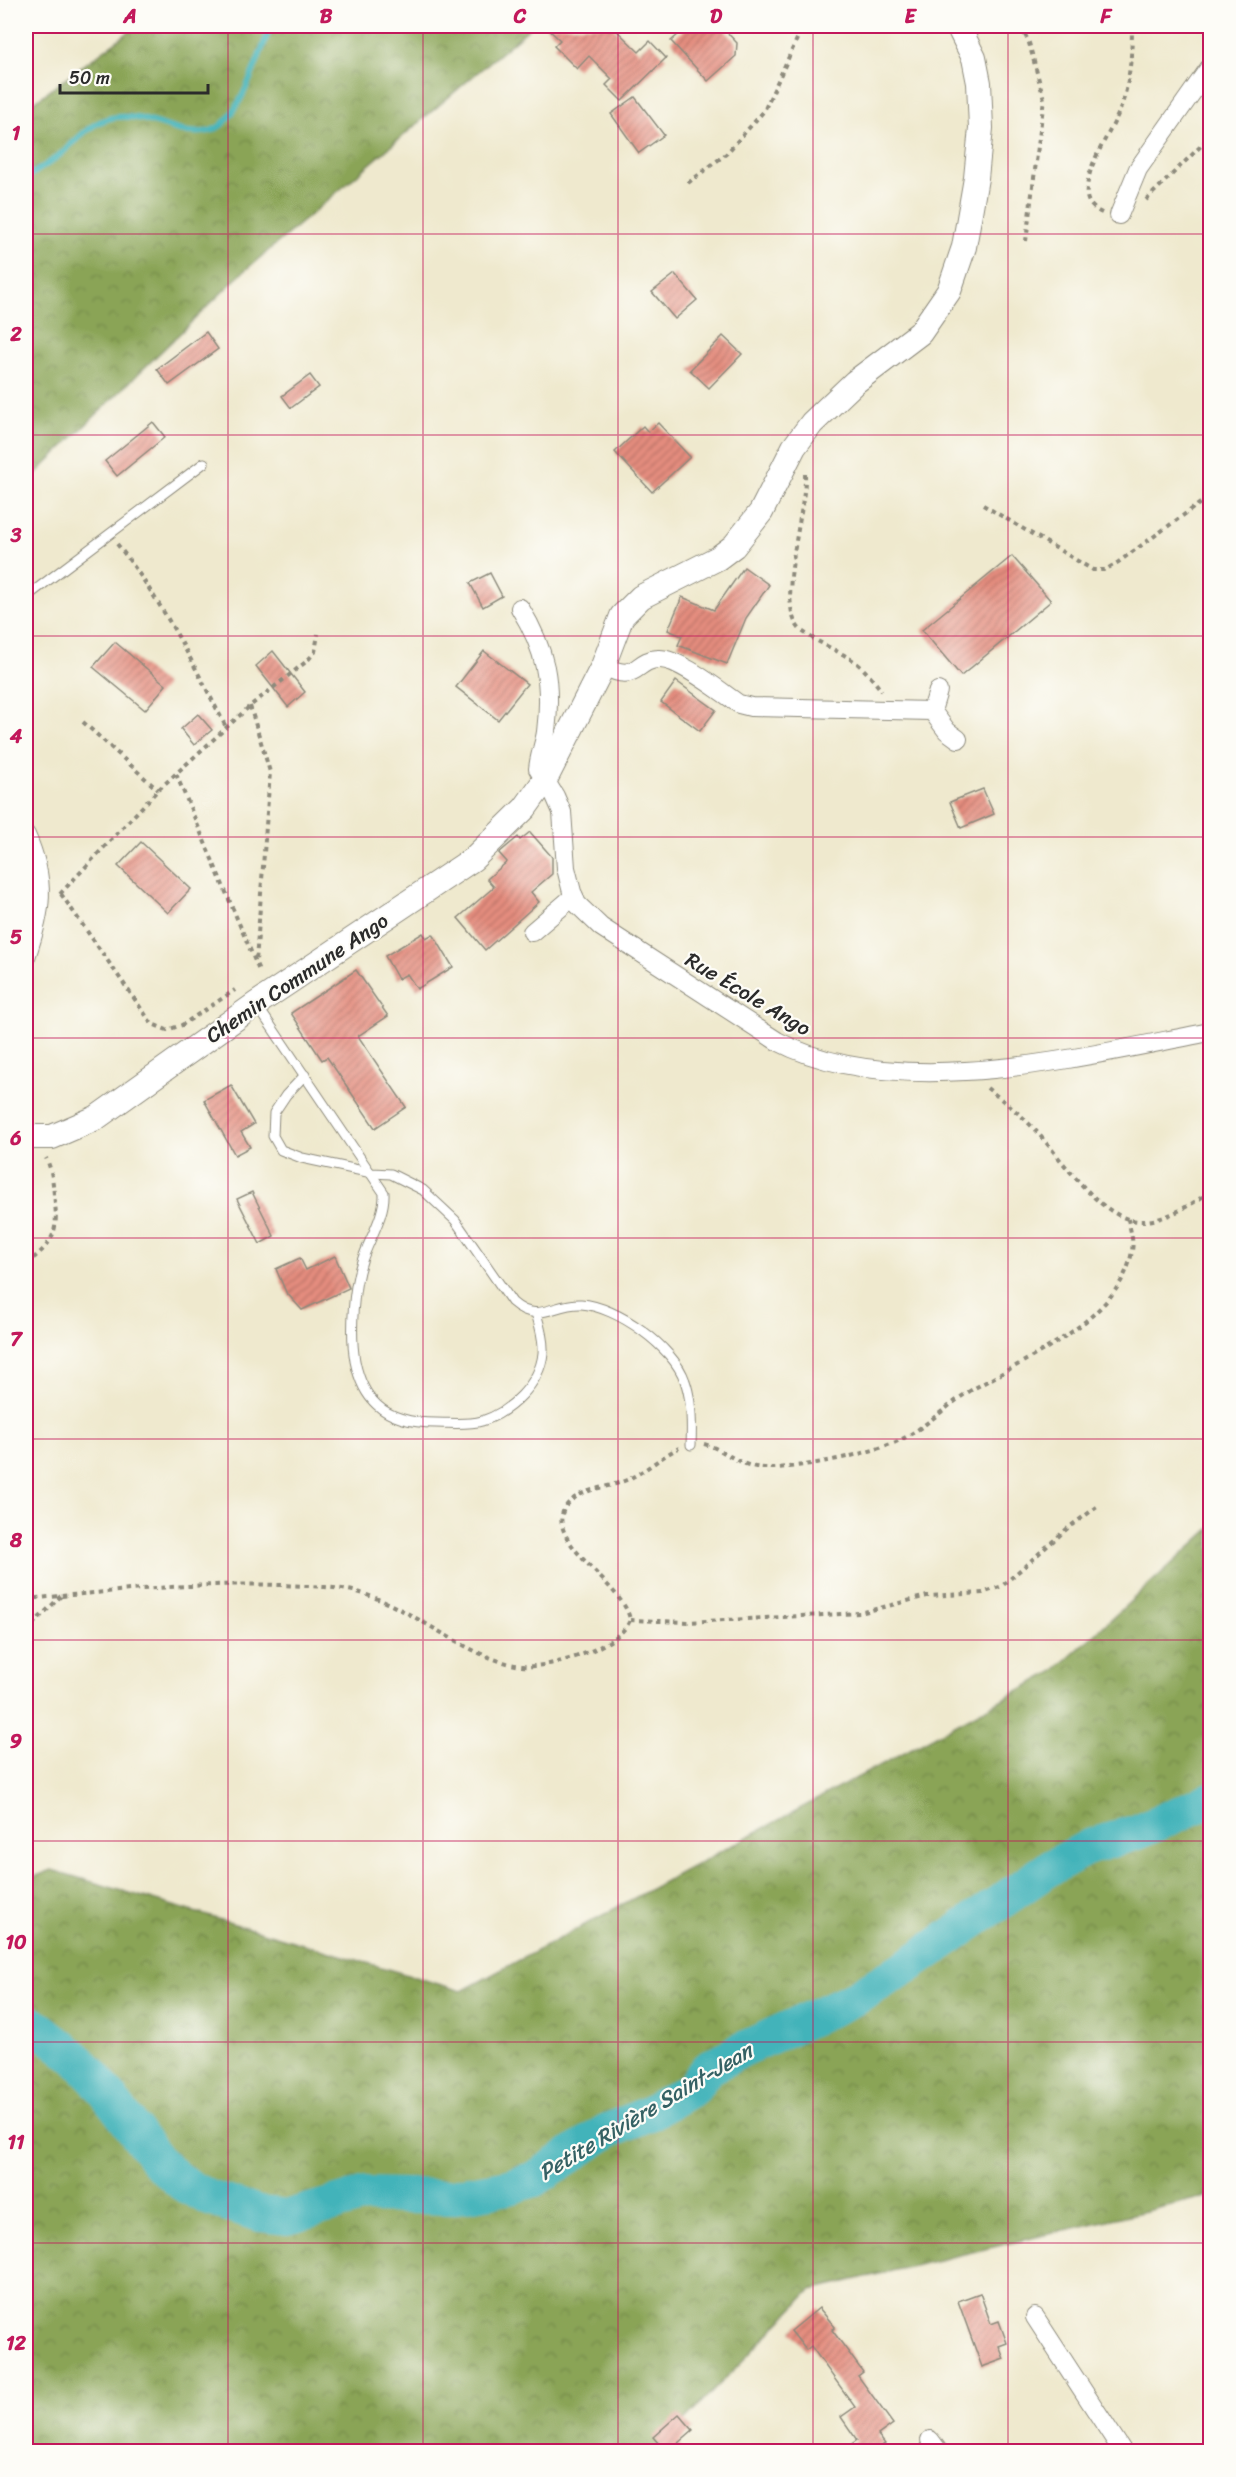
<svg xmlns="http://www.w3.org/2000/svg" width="1236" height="2477" font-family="Sriracha,sans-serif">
<defs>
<pattern id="forest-crowns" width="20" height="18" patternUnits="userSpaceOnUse" patternTransform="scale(1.5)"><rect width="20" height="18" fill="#8aa456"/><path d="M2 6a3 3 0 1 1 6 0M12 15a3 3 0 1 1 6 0" fill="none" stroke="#718647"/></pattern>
<pattern id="building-hatch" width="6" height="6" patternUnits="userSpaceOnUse" patternTransform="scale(1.5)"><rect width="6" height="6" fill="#e48c7e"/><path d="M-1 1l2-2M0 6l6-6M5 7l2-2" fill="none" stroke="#b97367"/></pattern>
</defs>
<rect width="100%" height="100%" fill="#fdfcf7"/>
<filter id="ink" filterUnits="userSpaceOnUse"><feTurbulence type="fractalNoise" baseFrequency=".0167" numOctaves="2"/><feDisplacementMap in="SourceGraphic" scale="12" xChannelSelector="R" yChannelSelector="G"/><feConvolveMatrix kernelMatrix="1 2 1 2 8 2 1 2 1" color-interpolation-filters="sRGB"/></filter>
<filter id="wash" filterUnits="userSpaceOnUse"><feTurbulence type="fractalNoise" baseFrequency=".008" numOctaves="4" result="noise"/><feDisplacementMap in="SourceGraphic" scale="24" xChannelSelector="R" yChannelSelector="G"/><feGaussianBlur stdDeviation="1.35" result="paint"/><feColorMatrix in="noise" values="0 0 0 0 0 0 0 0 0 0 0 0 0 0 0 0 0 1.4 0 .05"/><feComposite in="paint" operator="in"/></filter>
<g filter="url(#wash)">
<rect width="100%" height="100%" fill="#efe9ce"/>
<g fill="url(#forest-crowns)" stroke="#5a6840" stroke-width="1.5">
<path d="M137,26H532L242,273L26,483V108Z"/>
<path d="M1210,1529V2196L811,2290L655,2451L26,2452V1880L52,1870L462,1991L1053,1672Z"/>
</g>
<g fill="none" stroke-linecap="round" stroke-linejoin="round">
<path stroke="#43b3ba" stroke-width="6" d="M26,178C38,170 52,162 63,152C79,138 90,123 111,118C134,113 157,124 178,130C189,133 205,134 215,129C241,117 260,51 271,26"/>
<path stroke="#43b3ba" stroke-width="36" d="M26,2024L35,2025L75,2057L95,2078L160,2164L183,2184L209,2198L260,2214L288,2217L365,2195L451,2197L509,2187L535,2179L607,2131L650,2113L693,2088L707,2069L739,2051L857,1997L914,1962L1048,1869L1089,1847L1137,1832L1210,1800"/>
</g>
<g id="blocks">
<g fill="url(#building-hatch)">
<path d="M545,26H612L639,52L650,41L666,58L622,101L606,85L612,79L589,56L577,69L554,46L560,40Z"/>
<path d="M688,26H721L737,43L736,56L708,81L671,41Z"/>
<path d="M635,97L664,135L639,153L611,114Z"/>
<path d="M675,274L697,300L675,319L652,292Z"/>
<path d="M206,332L218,349L169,385L157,369Z"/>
<path d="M723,336L742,354L709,388L690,370Z"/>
<path d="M310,375L319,387L291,408L282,396Z"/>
<path d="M153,422L165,437L117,476L105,461Z"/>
<path d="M658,423L690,457L652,492L615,452L643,426L648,432Z"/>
<path d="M1012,556L1051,601L961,676L922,630Z"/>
<path d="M744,567L769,585L746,618L727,664L678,645L682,636L668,630L682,597L714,610Z"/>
<path d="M490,573L502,596L483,607L470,583Z"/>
<path d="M115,642L166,685L145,710L93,667Z"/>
<path d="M273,651L305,692L288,707L256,666Z"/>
<path d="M484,651L527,684L498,720L456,687Z"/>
<path d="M676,681L716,710L700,731L661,702Z"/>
<path d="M198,714L212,730L194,745L181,729Z"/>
<path d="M983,789L994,814L961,828L950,802Z"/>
<path d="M530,832L552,857V874L531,892L539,902L485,950L458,918L494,887L487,879L507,862L499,853L518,837L520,840Z"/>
<path d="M141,842L191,889L168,913L118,866Z"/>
<path d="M423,933L426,938L433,934L453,967L417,989L407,974L398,979L385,956Z"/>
<path d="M356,970L388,1016L358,1036L406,1107L375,1128L327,1057L322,1060L291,1013Z"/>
<path d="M231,1085L254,1124L241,1132L250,1147L235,1155L204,1100Z"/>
<path d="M252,1192L274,1236L260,1244L237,1199Z"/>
<path d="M335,1256L349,1288L302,1310L286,1292L276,1269L300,1258L306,1270Z"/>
<path d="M980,2293L991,2324L999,2321L1007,2343L999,2346L1004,2359L982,2367L958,2301Z"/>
<path d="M819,2308L835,2327L832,2330L863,2372L858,2376L893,2424L878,2435L885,2444L874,2451H842L857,2440L841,2417L855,2407L811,2346L806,2350L791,2331Z"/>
<path d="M679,2414L693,2430L678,2443L685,2451H665L653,2437Z"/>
</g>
</g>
</g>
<g filter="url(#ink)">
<use href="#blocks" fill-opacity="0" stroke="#8d8a7c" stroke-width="1.5"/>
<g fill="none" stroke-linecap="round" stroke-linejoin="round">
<defs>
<g id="service">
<path d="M26,597L204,463"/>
<path d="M256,1004L384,1193C385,1216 369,1239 362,1261C353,1288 350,1333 355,1361C358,1376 365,1394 377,1405C393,1420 416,1423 436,1423C451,1423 468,1425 482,1421C510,1412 540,1384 543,1353C544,1340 540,1326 536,1313"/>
<path d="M305,1075L286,1095L274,1113L273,1136L281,1150L302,1158L372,1173L391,1174L423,1190L455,1220L512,1302C538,1325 553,1303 581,1304C616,1306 674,1347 685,1381C692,1400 692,1424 691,1445"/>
</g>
<g id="minor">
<path d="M1119,215L1138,169L1210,67"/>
<path d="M520,608C546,650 552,683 546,732C544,745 539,756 538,769L555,796L562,812L566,868L572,892L577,904L601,927L777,1041C897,1104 1083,1056 1210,1032"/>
<path d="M603,666C639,684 634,660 658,659C678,657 721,692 739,704L751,707L932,711L947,731L958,739"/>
<path d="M932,711L938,691"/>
<path d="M26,835C47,882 42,911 26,957"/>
<path d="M532,932L574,896"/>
<path d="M1035,2317L1123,2452"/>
<path d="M930,2440L939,2452"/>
</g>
<path id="tertiary" d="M26,1137H52L96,1118L256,1004L473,859L525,808L545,780L603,666L622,616L641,597L718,558L734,546L761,512L794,447L812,423L855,382L920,333L949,291L964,247L976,178L981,128L979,83L974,58L958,26"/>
</defs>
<use href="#service" stroke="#8d8a7c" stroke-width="11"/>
<use href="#minor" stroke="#8d8a7c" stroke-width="20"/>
<use href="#tertiary" stroke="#8d8a7c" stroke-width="26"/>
<g stroke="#8d8a7c" stroke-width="4" stroke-dasharray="4.5 4.5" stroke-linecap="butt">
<path d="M1021,26L1029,43L1044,99L1026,241"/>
<path d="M688,183L726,154L764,111L803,26"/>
<path d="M1146,200L1210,137"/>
<path d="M1102,213C1091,208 1085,200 1087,188C1089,161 1109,136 1119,112C1130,85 1132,54 1132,26"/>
<path d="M805,474C807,510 773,608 802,631C818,643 837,650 854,661C864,668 874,681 882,691"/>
<path d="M983,505L1093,570H1105L1117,563L1210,496"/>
<path d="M117,544C162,601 193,663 226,727"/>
<path d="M250,706L270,772L256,961"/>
<path d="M83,722L158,790"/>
<path d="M176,774L260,973"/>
<path d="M60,894L158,790L250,706L307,661L315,652L318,634"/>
<path d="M61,894L152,1024L167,1030L182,1025L235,990"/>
<path d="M987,1088C1003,1101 1021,1114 1035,1130C1061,1157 1099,1219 1139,1221C1165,1222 1190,1205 1210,1192"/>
<path d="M26,1264C55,1242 59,1231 54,1195C53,1183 52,1170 46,1158"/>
<path d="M704,1444C727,1450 739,1468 767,1468C798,1469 878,1453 904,1438C930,1424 950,1402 975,1388C1027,1358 1121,1319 1132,1251C1134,1241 1130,1229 1128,1219"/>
<path d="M26,1599C110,1592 195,1582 280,1585C304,1586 329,1586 353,1591C413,1605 465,1659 522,1666C550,1669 620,1647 630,1620C626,1585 530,1534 572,1500C586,1488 607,1488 624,1481C644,1473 660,1457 679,1448"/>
<path d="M630,1620L688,1622L860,1613L927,1596L983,1593L1002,1586L1069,1527L1097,1507"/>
<path d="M26,1631L61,1596"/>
</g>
<use href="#service" stroke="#fff" stroke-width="9"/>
<use href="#minor" stroke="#fff" stroke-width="18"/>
<use href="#tertiary" stroke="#fff" stroke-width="24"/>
</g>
</g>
<path fill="none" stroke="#c2185b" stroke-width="1.5" stroke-opacity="0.55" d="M228,26V2452M423,26V2452M618,26V2452M813,26V2452M1008,26V2452M26,234H1210M26,435H1210M26,636H1210M26,837H1210M26,1038H1210M26,1238H1210M26,1439H1210M26,1640H1210M26,1841H1210M26,2042H1210M26,2243H1210"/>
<g text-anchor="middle" stroke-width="4.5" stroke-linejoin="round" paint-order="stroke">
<g font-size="21" fill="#2b2b2b" stroke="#fdfcf7">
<text transform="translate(297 978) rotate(-34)" y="7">Chemin Commune Ango</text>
<text transform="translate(748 994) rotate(31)" y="7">Rue École Ango</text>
</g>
<g font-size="22" font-style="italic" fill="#356164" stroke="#fdfcf7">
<text transform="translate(645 2111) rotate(-31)" y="8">Petite Rivière Saint-Jean</text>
</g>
</g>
<rect width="1236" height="2477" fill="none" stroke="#fdfcf7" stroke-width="66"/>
<path d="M60 84v9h148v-9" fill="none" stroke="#2b2b2b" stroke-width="3"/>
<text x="69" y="84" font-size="18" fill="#2b2b2b" stroke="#fdfcf7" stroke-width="4.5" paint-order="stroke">50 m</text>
<rect x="33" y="33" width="1170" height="2411" fill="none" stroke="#c2185b" stroke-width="2"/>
<g font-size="20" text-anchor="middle" font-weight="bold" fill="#c2185b">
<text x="130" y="23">A</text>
<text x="326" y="23">B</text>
<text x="520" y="23">C</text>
<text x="716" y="23">D</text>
<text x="910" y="23">E</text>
<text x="1106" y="23">F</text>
<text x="16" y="140">1</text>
<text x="16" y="341">2</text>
<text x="16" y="542">3</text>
<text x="16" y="743">4</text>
<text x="16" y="944">5</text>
<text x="16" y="1145">6</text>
<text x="16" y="1346">7</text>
<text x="16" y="1547">8</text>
<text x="16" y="1748">9</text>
<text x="16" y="1949">10</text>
<text x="16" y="2149">11</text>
<text x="16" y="2350">12</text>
</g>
</svg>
